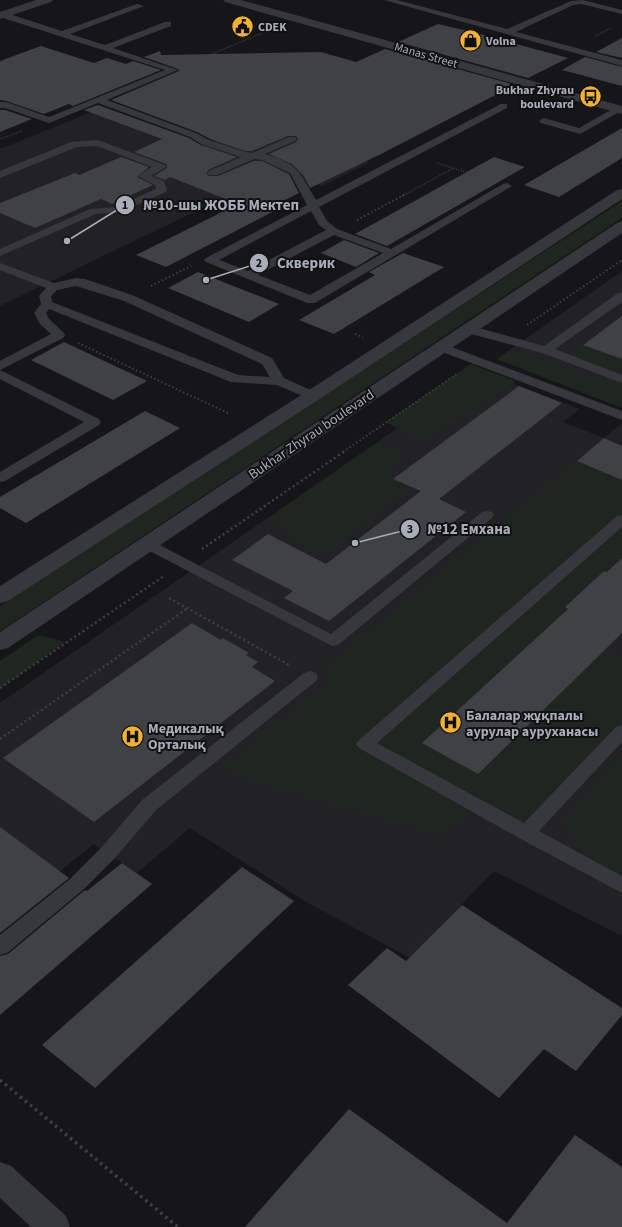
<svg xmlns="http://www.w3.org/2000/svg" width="622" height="1227" font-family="'Source Sans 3',sans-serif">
<rect width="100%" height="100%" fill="#161618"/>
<g fill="#222225">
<path d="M99,109L202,146L274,113L326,146L370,162L322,186L271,167L211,193L223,198L0,306V149Z"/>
<path d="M622,271V408L497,359Z"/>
<path d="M480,371L580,409L563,422L604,438L622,423V936L494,871L410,958L308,903L190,828L137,873L94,844L60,871L0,931V703Z"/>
</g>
<g fill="#1e261f">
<path d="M622,201V218L0,631V606Z"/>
<path d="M583,345L622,359V373L568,355Z"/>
<path d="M510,350L551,362L591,381L615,379L622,381V408L497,359Z"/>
<path d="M471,364L515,381L514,384L420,441L386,422Z"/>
<path d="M378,442L402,457L384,474L410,486L322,554L304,546L270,517Z"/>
<path d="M577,461L622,480V558L607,572L604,571L565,607L568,609L423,742L478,774L605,649L622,657V731L526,833L476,805L442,834L270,785L223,768L336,677L324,670Z"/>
<path d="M38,635L66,642L0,688V661Z"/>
<path d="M622,756V874L597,863L561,822Z"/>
</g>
<g fill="#404145">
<path d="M438,24L480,34L568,58L528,78L398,42Z"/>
<path d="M622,38V58L596,52Z"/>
<path d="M41,46L94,63L107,58L126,64L133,61L161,70L73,106L69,104L44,114L6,101L0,100V61Z"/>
<path d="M385,49L515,85L381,154L310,188L303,175L292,164L269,154L296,142L298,139L296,136H288L252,151H245L210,139L197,132L111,100L179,71L178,69L144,57L160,51L161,55L321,52L356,62Z"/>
<path d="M585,57L622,67V86L562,70Z"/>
<path d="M98,105L189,138L201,145L237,157L208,170L207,174L209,176H218L254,161H262L289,174L299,193L273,206L280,208L166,267L136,255L238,204L170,177L165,180L154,176L167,168L166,164L134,152L162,139L84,110Z"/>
<path d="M0,110H5L32,119L0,132Z"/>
<path d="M622,128V158L559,197L524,185Z"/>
<path d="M121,157L149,167L137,177L153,185L112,204L101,199L35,228L0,213V203L75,173L79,175Z"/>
<path d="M494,157L525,167L387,246L355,234Z"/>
<path d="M344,240L379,253L356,267L321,253Z"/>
<path d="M403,253L444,267L334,334L299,320L375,275L369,272Z"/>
<path d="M198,272L279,304L249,322L168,288Z"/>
<path d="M622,316V359L583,345Z"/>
<path d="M64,342L147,381L113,400L31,360Z"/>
<path d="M519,386L562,403L439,499L466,512L329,621L284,598L293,591L232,560L268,534L326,564L421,491L393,479Z"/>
<path d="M145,411L180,428L26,523L0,508V497Z"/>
<path d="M604,438L622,446V480L577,461Z"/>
<path d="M622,558V633L478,774L422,743L568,609L565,607L604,571L607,572Z"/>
<path d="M192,623L221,640L223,638L249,653L246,655L258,662L252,667L275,681L94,822L3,758Z"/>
<path d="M0,827L69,878L0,933Z"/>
<path d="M122,863L152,884L0,1015V956L8,954L85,890L87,891Z"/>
<path d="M242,867L294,901L95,1088L42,1045Z"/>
<path d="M462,905L622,1008V1015L576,1071L544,1049L499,1098L348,985L387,948L406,961Z"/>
<path d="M349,1109L507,1223L575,1135L622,1167V1227H245Z"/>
</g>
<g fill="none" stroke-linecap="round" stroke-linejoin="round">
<g stroke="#3d3f44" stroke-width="1.5" stroke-dasharray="1 1.5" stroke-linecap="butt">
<path d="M596,36L611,28"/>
<path d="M190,63L267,31"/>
<path d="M0,139L22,131"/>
<path d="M437,163L482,177"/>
<path d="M402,196L454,168"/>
</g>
<g stroke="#3d3f44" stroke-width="2" stroke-dasharray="1.5 2.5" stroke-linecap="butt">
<path d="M357,220L404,195"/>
<path d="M151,286L191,266"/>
<path d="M527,325L622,260"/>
<path d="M355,334L363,337"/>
<path d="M78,343L230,414"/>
<path d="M343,452L457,374"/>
</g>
<g stroke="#3d3f44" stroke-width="2.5" stroke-dasharray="2 3" stroke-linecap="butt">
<path d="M202,549L345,451"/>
<path d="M169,598L289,665"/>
<path d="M0,688L164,576"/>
<path d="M0,739L188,608"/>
</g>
<path stroke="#3d3f44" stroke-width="3.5" stroke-dasharray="2.5 4" stroke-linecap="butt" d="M0,1080L178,1227"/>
<g fill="#37383d" fill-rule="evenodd">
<path d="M384,0H397L507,29L571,1L583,0L622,10V14L581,4L573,5L516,32L622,60V66Z"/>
<path d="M137,4L144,6L70,34L105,45L165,22H171V26L113,48L178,70L107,100L196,133L209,140L245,152L252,153L289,137H295L297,139L295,141L265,154C298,163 300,173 316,200L501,104H507V108L319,207L327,221L337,229L391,249L503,184L507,183L512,186L315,303H307L206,262L204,260L206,258L307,205L290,173L262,160L254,159L217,175H209L208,173L209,171L241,157L201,144L190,137L98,103L49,123L5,108H0V102H6L49,117L165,70L0,17V13H6L62,31ZM311,211L319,225L326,230L248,271L219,260ZM334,235L383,253L310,295L258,275Z"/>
<path d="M618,106L622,108L621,111L580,134L541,123L539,121L544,118L579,128Z"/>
<path d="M98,140L165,165L166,167L151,176L164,181L167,190L166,192L121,212L96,214L0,256V249L90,209L115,207L156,189L155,185L138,176L152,167L97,146L77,147L0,178V171L71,142Z"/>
<path d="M0,263L54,283L76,278L85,279L132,295L272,358L284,378L317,393L319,396L317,399L312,400L277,385L231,382L49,309L46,313L49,319L63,332L65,335L63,338L0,370V361L51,334L40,324L34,313L41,304L39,296L46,288L0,270ZM76,286L124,301L262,364L270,377L238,375L52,302L51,296L57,290Z"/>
<path d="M622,292V302L555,349L622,375V383L542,353L464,332L462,329L468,325L544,346L618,293Z"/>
<path d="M441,343L622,411V420L437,350L435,347Z"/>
<path d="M0,370L99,419L101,422L99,425L5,481L0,482V472L84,422L0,379Z"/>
<path d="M487,511L492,512L494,515L492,518L338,645L332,646L142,547L139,544L142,541H152L331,634L482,512Z"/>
<path d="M622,515V527L377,743L524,823L616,727L622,725V742L539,831L622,876V893L519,838L359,748L356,744L359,740L617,516Z"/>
<path d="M310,671L316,673L318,677L316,681L156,810L115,858L84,889L7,953L0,955V935L70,879L101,848L142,800L304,673Z"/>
</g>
<path fill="#37383d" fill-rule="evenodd" d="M36,0H53L51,2L0,19V12Z"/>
<g fill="#37383d" fill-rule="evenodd">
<path d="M223,0H241L622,106V114L225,2Z"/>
<path d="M622,189V199L318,400L8,601L0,603V586L306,392L617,190Z"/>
<path d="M622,221V233L8,648L0,650V632L617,223Z"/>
<path d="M0,1162L11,1166L66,1216L70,1227H31L0,1198Z"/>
</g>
</g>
<defs>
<symbol id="civic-disc" viewBox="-11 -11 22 22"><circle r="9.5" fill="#f2b134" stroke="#111113"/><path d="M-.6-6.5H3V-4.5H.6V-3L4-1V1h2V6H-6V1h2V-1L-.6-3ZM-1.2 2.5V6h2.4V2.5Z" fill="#111"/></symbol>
<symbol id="shop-disc" viewBox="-11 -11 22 22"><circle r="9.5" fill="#f2b134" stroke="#111113"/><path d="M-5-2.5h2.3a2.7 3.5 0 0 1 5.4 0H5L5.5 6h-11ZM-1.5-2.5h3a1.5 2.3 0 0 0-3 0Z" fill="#111"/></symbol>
<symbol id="bus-disc" viewBox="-11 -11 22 22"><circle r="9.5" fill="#f2b134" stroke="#111113"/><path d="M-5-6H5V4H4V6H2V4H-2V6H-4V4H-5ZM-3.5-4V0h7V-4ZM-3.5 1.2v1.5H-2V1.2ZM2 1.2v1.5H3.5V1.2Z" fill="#111"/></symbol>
<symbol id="hospital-disc" viewBox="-11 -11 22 22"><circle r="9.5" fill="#f2b134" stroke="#111113"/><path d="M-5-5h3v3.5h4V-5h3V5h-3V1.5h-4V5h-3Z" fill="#111"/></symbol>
</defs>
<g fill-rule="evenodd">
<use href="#civic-disc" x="230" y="14" width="25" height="25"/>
<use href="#shop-disc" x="458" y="28" width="25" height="25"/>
<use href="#bus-disc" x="578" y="84" width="25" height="25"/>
<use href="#hospital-disc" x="438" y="710" width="25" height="25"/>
<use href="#hospital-disc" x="120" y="724" width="25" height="25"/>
</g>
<g text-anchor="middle" stroke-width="4" stroke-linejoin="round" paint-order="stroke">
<g font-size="12" font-weight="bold" fill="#a8adb8" stroke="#111113" text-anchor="start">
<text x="258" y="31">CDEK</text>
<text x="486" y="45">Volna</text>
<text x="574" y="94" text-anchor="end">Bukhar Zhyrau<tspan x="574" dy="14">boulevard</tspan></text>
</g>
<g font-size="12" fill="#a8adb8" stroke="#111113">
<text transform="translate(426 55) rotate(16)" y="4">Manas Street</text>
</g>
<g font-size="14" fill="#a8adb8" stroke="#111113">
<text transform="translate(311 434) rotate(-34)" y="5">Bukhar Zhyrau boulevard</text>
</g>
<g font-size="14" font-weight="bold" fill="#a8adb8" stroke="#111113" text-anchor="start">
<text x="466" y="720">Балалар жұқпалы<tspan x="466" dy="16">аурулар ауруханасы</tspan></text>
<text x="148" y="733">Медикалық<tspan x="148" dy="16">Орталық</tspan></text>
</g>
</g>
<path fill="none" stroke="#a8adb8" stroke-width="1.5" d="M67 241L125 205M206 280L259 263M355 543L410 529"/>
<g fill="#a8adb8" stroke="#111113" stroke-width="1.5">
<circle cx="67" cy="241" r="4"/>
<circle cx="206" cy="280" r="4"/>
<circle cx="355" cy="543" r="4"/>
<circle cx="125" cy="205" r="10"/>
<circle cx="259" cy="263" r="10"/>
<circle cx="410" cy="529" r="10"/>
</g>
<g font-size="12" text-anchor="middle" font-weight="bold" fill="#111">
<text x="125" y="209">1</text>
<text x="259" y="267">2</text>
<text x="410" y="533">3</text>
</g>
<g font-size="15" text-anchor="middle" font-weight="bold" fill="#a8adb8" stroke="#111113" stroke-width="4" stroke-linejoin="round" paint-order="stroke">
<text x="221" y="210">№10-шы ЖОББ Мектеп</text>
<text x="306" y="268">Скверик</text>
<text x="469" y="534">№12 Емхана</text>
</g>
</svg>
